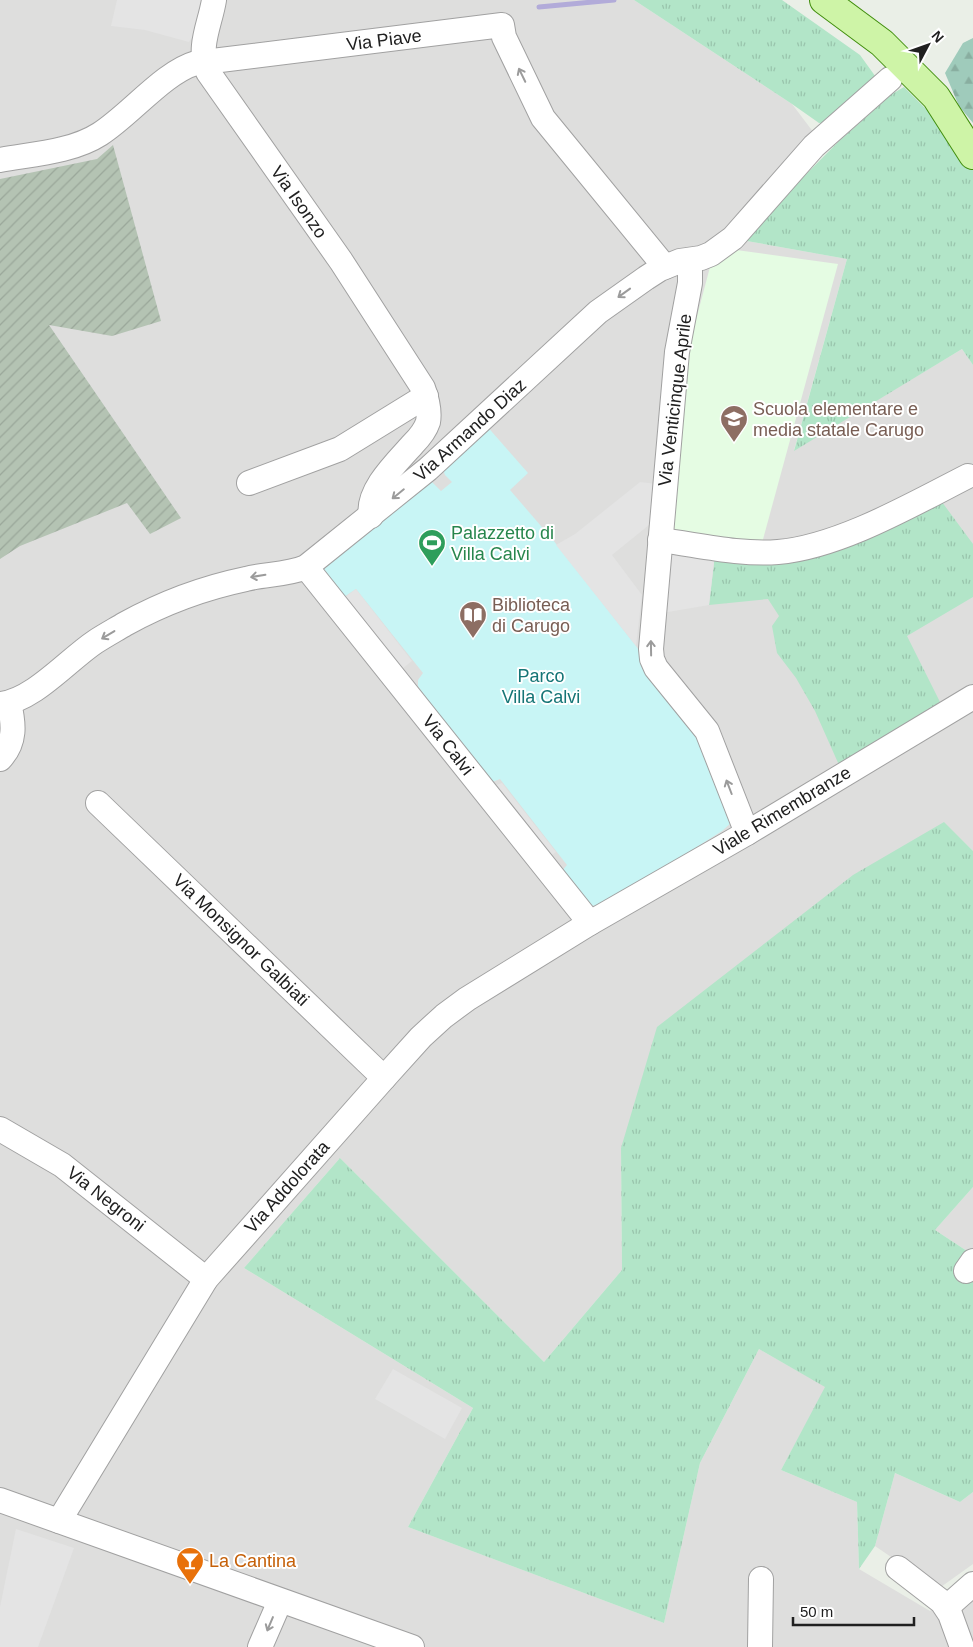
<svg xmlns="http://www.w3.org/2000/svg" width="973" height="1647" font-family="Helvetica,sans-serif">
<defs>
<pattern id="construction-furrows" width="10" height="10" patternUnits="userSpaceOnUse" patternTransform="scale(1.25)"><rect width="10" height="10" fill="#b4c3b3"/><path d="M-1 1l2-2M0 10L10 0M9 11l2-2" fill="none" stroke="#9aa79a"/></pattern>
<pattern id="grass-tufts" width="24" height="20" patternUnits="userSpaceOnUse" patternTransform="scale(1.25)"><rect width="24" height="20" fill="#b2e5c8"/><path d="M3 7l-1-3M5 7V3M7 7l1-3M15 17l-1-3M17 17v-4M19 17l1-3" fill="none" stroke="#99c4ac"/></pattern>
<pattern id="forest-firs" width="22" height="20" patternUnits="userSpaceOnUse" patternTransform="scale(1.25)"><rect width="22" height="20" fill="#9fcbbb"/><path d="M5 1l3.5 6h-7zM16 11l3.5 6h-7z" fill="#89aea0"/></pattern>
</defs>
<rect width="100%" height="100%" fill="#eaefe7"/>
<g fill="#dededd">
<path d="M0,0H634L792,104L817,137L741,240L847,259L794,450L962,349L973,365V851L944,823L621,1148L622,1270L544,1362L340,1158L244,1268L473,1408L408,1527L664,1623L700,1463L759,1349L826,1387L781,1470L857,1502L859,1569L930,1611L973,1586V1647H0Z"/>
<path d="M973,1187V1255L935,1230Z"/>
<path d="M895,1473L960,1502L973,1492V1564L938,1589L875,1546Z"/>
</g>
<path fill="#e5fce3" d="M729,249L838,264L762,543L672,533L687,354L710,267Z"/>
<path fill="url(#construction-furrows)" d="M113,145L161,321L112,336L49,325L181,518L150,534L127,503L20,546L0,559V179L97,159Z"/>
<g fill="url(#grass-tufts)">
<path d="M634,0H782L860,55L878,80L832,122L819,123L792,104Z"/>
<path d="M904,87L936,119L973,170V365L962,349L794,451L847,259L741,240L838,142L892,94Z"/>
<path d="M939,498L973,544V597L907,636L940,702L839,765L815,711L796,678L777,653L772,626L779,616L768,599L709,605L715,554L771,562Z"/>
<path d="M944,822L973,851V1187L935,1230L973,1255V1492L960,1502L895,1473L875,1546L859,1569L857,1502L781,1470L825,1387L759,1349L700,1463L664,1623L408,1527L473,1408L244,1268L340,1158L544,1362L622,1270L621,1148L657,1027L853,875Z"/>
</g>
<path fill="url(#forest-firs)" d="M973,38V123L959,106L945,73L963,43Z"/>
<path fill="#c8f5f5" d="M485,424L528,473L510,490L553,540L636,646L654,673L702,734L732,822L722,831L616,898L599,906L587,905L560,873L567,865L500,779L490,783L462,749L418,686V680L423,673L356,589L344,597L324,569L423,482L427,480L432,482L441,491L452,482L445,475L442,466Z"/>
<g fill="#e4e4e4">
<path d="M117,0H203L195,33L189,42L145,30L111,26Z"/>
<path d="M640,482L657,484L649,525L612,555L642,595L636,646L556,545L575,534Z"/>
<path d="M670,550L715,554L709,605L662,613Z"/>
<path d="M356,589L412,661L402,669L345,597Z"/>
<path d="M502,783L556,852L547,859L491,787Z"/>
<path d="M393,1369L462,1408L445,1439L375,1399Z"/>
<path d="M16,1529L74,1548L38,1647H0V1607Z"/>
</g>
<g fill="none" stroke-linecap="round" stroke-linejoin="round">
<path stroke="#b2abd9" stroke-width="5" d="M539,7L614,0"/>
<defs>
<g id="minor">
<path d="M214,0C210,25 197,47 208,72L341,261L423,388C427,399 430,411 428,422C425,431 419,438 413,444C397,462 366,491 371,516"/>
<path d="M0,160C33,154 72,152 100,134C130,115 164,72 196,63L502,25L504,37L543,118L665,267"/>
<path d="M690,260V283L677,352L651,649L652,659L656,668L707,731L747,833"/>
<path d="M249,483L340,449L426,396"/>
<path d="M660,540C699,545 739,555 778,552C839,547 913,504 968,476"/>
<path d="M306,567L590,923"/>
<path d="M0,704C33,701 68,660 95,642C104,636 115,630 125,624C163,603 203,588 246,579C265,574 287,575 306,567L428,469L598,312L646,278L660,269L680,261L701,258L711,254L733,238L814,146L890,79"/>
<path d="M0,759C16,742 14,724 9,703"/>
<path d="M98,803L384,1078"/>
<path d="M0,1129L62,1165L206,1279"/>
<path d="M966,1271L973,1261"/>
<path d="M0,1500L412,1647"/>
<path d="M59,1521L206,1279L384,1078L421,1037L444,1016L467,999L590,923L747,833L973,697"/>
<path d="M898,1568L942,1602L950,1614L962,1647"/>
<path d="M947,1607L973,1584"/>
<path d="M260,1647L280,1601"/>
<path d="M760,1647L761,1579"/>
</g>
<path id="major" d="M824,0L882,43L936,97L973,155"/>
</defs>
<use href="#minor" stroke="#a1a1a1" stroke-width="26"/>
<use href="#major" stroke="#418e0d" stroke-width="30"/>
<use href="#minor" stroke="#fff" stroke-width="24"/>
<use href="#major" stroke="#cef4a7" stroke-width="28"/>
</g>
<defs><path id="oneway-shaft" d="M-6 0H5M1.5-3L5.5 0L1.5 3" fill="none" stroke-width="1.6" stroke-linecap="round" stroke-linejoin="round" transform="scale(1.25)"/></defs>
<g stroke="#9b9b9b">
<use href="#oneway-shaft" transform="translate(522 75) rotate(-116)"/>
<use href="#oneway-shaft" transform="translate(624 293) rotate(144)"/>
<use href="#oneway-shaft" transform="translate(398 494) rotate(141)"/>
<use href="#oneway-shaft" transform="translate(258 576) rotate(171)"/>
<use href="#oneway-shaft" transform="translate(108 635) rotate(149)"/>
<use href="#oneway-shaft" transform="translate(651 648) rotate(-91)"/>
<use href="#oneway-shaft" transform="translate(729 787) rotate(-111)"/>
<use href="#oneway-shaft" transform="translate(270 1624) rotate(113)"/>
</g>
<defs>
<symbol id="school-pin" viewBox="-11 -11 22 30"><path d="M0 17L-7.5 6A9.5 9.5 0 1 1 7.5 6Z" fill="#8d6e63" stroke="#fff"/><path d="M0-5L7-2L0 1L-7-2ZM-4 1L0 2.5L4 1V4Q0 6-4 4Z" fill="#fff"/></symbol>
<symbol id="stadium-pin" viewBox="-11 -11 22 30"><path d="M0 17L-7.5 6A9.5 9.5 0 1 1 7.5 6Z" fill="#2e9e5b" stroke="#fff"/><path d="M0-5a6.5 5 0 1 0 0 10a6.5 5 0 1 0 0-10ZM-3.5-1.8h7v3.6h-7Z" fill="#fff"/></symbol>
<symbol id="library-pin" viewBox="-11 -11 22 30"><path d="M0 17L-7.5 6A9.5 9.5 0 1 1 7.5 6Z" fill="#8d6e63" stroke="#fff"/><path d="M-6-4Q-3-5.5-.7-3.5V5Q-3 3-6 4ZM6-4Q3-5.5 .7-3.5V5Q3 3 6 4Z" fill="#fff"/></symbol>
<symbol id="bar-pin" viewBox="-11 -11 22 30"><path d="M0 17L-7.5 6A9.5 9.5 0 1 1 7.5 6Z" fill="#e8710a" stroke="#fff"/><path d="M-6-5H6L.8 .8V4.5H3.5V6h-7V4.5H-.8V.8Z" fill="#fff"/></symbol>
</defs>
<g fill-rule="evenodd">
<use href="#school-pin" x="718" y="403" width="32" height="43"/>
<use href="#stadium-pin" x="416" y="527" width="32" height="43"/>
<use href="#library-pin" x="457" y="599" width="32" height="43"/>
<use href="#bar-pin" x="174" y="1545" width="32" height="43"/>
</g>
<g text-anchor="middle" stroke-width="4" stroke-linejoin="round" paint-order="stroke">
<g font-size="18" fill="#202020" stroke="#fff">
<text transform="translate(384 40) rotate(-7)" y="6">Via Piave</text>
<text transform="translate(299 202) rotate(55)" y="6">Via Isonzo</text>
<text transform="translate(675 400) rotate(-83)" y="6">Via Venticinque Aprile</text>
<text transform="translate(470 430) rotate(-42)" y="6">Via Armando Diaz</text>
<text transform="translate(448 745) rotate(52)" y="6">Via Calvi</text>
<text transform="translate(782 811) rotate(-31)" y="6">Viale Rimembranze</text>
<text transform="translate(241 940) rotate(44)" y="6">Via Monsignor Galbiati</text>
<text transform="translate(287 1187) rotate(-48)" y="6">Via Addolorata</text>
<text transform="translate(106 1199) rotate(38)" y="6">Via Negroni</text>
</g>
<g font-size="18" fill="#785e54" stroke="#fff" text-anchor="start">
<text x="753" y="415">Scuola elementare e<tspan x="753" dy="21">media statale Carugo</tspan></text>
<text x="492" y="611">Biblioteca<tspan x="492" dy="21">di Carugo</tspan></text>
</g>
<g font-size="18" fill="#27864d" stroke="#fff" text-anchor="start">
<text x="451" y="539">Palazzetto di<tspan x="451" dy="21">Villa Calvi</tspan></text>
</g>
<g font-size="18" fill="#157576" stroke="#fff">
<text x="541" y="682">Parco<tspan x="541" dy="21">Villa Calvi</tspan></text>
</g>
<g font-size="18" fill="#c56008" stroke="#fff" text-anchor="start">
<text x="209" y="1567">La Cantina</text>
</g>
</g>
<g transform="translate(928 45) rotate(49)" stroke="#ffffff" stroke-width="4" paint-order="stroke">
<path d="M0-4L9 19L0 12L-9 19Z" fill="#202020"/>
<text y="-8" font-size="14" font-weight="bold" text-anchor="middle" fill="#202020">N</text>
</g>
<path d="M793 1617v8h121v-8" fill="none" stroke="#202020" stroke-width="2.5"/>
<text x="800" y="1617" font-size="15" fill="#202020" stroke="#ffffff" stroke-width="4" paint-order="stroke">50 m</text>
</svg>
